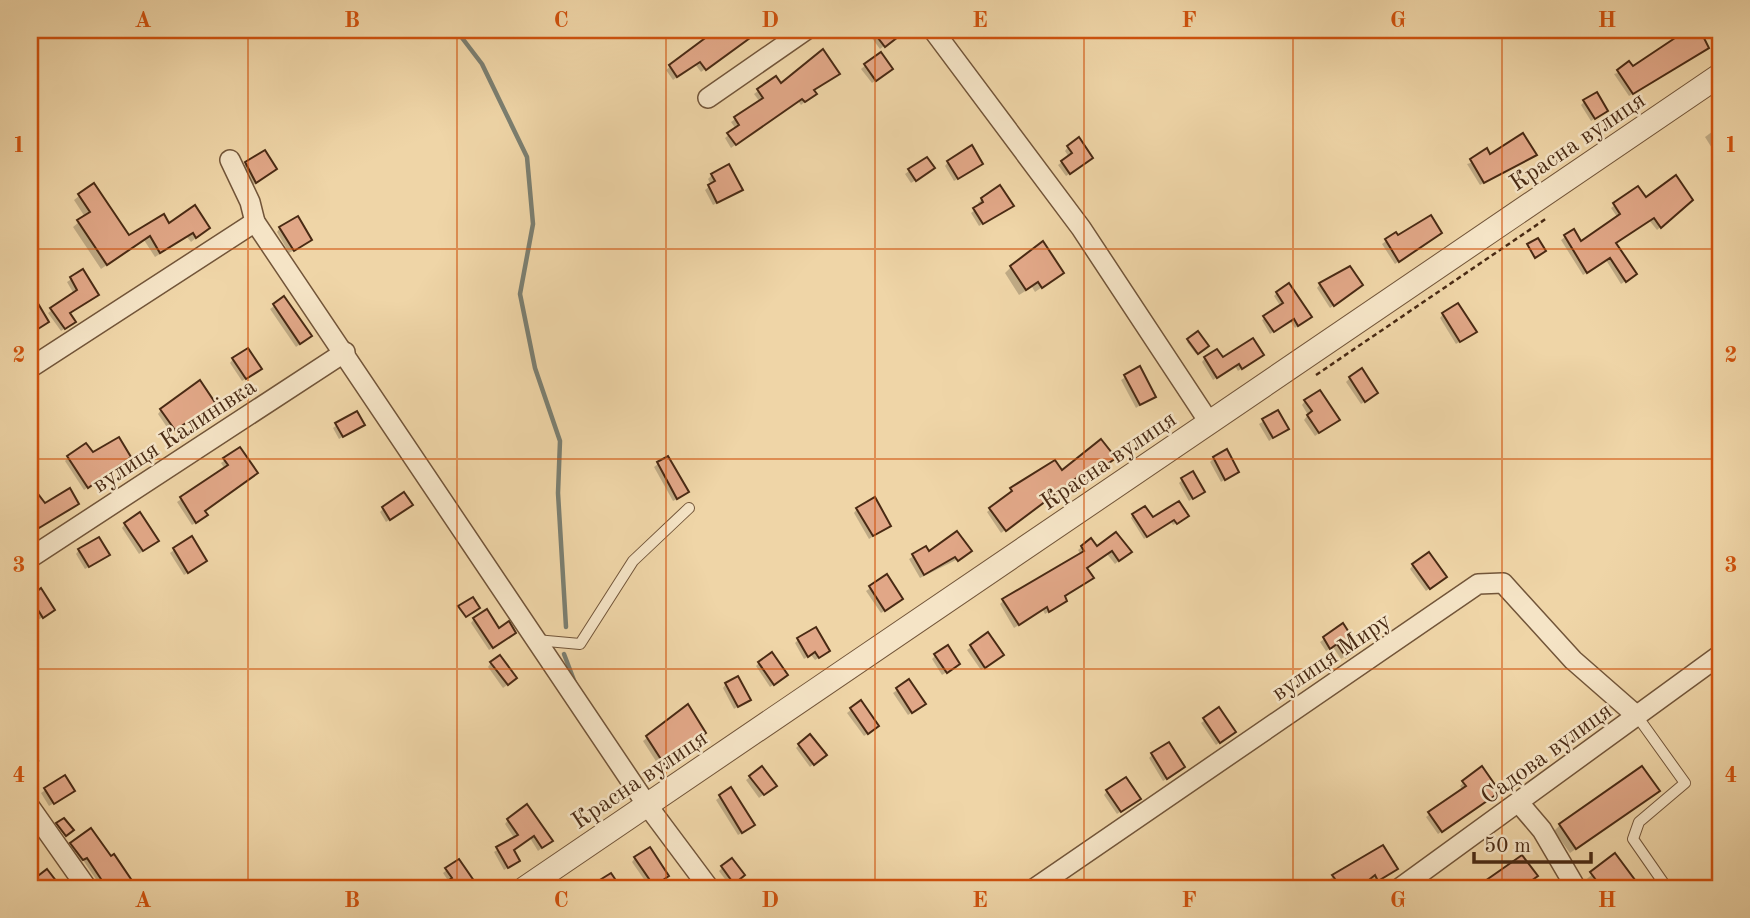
<svg xmlns="http://www.w3.org/2000/svg" width="1750" height="918" font-family="'Old Standard TT',serif">
<rect width="100%" height="100%" fill="#efd5a7"/>
<filter id="stains"><feTurbulence type="fractalNoise" baseFrequency=".00286" numOctaves="4"/><feColorMatrix values="0 0 0 0 .2 0 0 0 0 .09 0 0 0 0 .02 0 0 0 .5 -.17"/></filter>
<radialGradient id="worn" r=".72"><stop offset=".6" stop-color="#630" stop-opacity="0"/><stop offset="1" stop-color="#630" stop-opacity=".3"/></radialGradient>
<g fill="#0003">
<path d="M717,30H743L748,37L701,72L695,64L673,80L666,70Z"/>
<path d="M866,30H894L898,35L880,49Z"/>
<path d="M1687,30H1698L1707,47L1629,96L1614,74L1632,69Z"/>
<path d="M880,54L887,72L872,83L861,69Z"/>
<path d="M776,78L781,85L813,91L811,97L801,105L798,101L731,148L725,138L736,129L731,122L760,102L754,94Z"/>
<path d="M1585,101L1606,111L1591,121L1581,105Z"/>
<path d="M1720,126V161L1705,137Z"/>
<path d="M1068,147L1088,161L1066,176L1058,165L1069,157L1065,151Z"/>
<path d="M264,152L275,169L252,186L242,167Z"/>
<path d="M1490,157L1531,158L1480,185L1467,164Z"/>
<path d="M926,159L929,172L911,183L905,174Z"/>
<path d="M948,162L978,167L954,181L945,166Z"/>
<path d="M712,175L737,193L713,205L705,190L711,185L708,179Z"/>
<path d="M93,185L129,238L168,225L208,228L191,242L187,237L155,257L144,240L101,269L73,227L85,217L74,200Z"/>
<path d="M1638,188L1645,199L1687,204L1657,230L1649,220L1615,244L1631,277L1621,284L1606,260L1583,275L1561,240L1573,231L1581,243L1618,218L1611,208Z"/>
<path d="M982,199L1012,206L979,226L971,213L980,206L978,203Z"/>
<path d="M280,228L307,243L289,253L277,232Z"/>
<path d="M1396,234L1398,237L1437,236L1395,264L1382,244Z"/>
<path d="M1011,267L1062,273L1035,292L1032,287L1019,295L1005,273Z"/>
<path d="M82,272L97,295L68,314L70,325L61,331L48,313L74,294L67,282Z"/>
<path d="M1320,284L1358,289L1330,308L1317,288Z"/>
<path d="M1277,293L1306,320L1295,328L1290,321L1270,334L1262,320L1281,307L1274,296Z"/>
<path d="M284,299L306,340L296,347L270,309Z"/>
<path d="M1443,314L1471,335L1456,344L1440,318Z"/>
<path d="M1198,333L1207,346L1196,354L1187,342Z"/>
<path d="M1205,358L1222,360L1258,358L1238,371L1235,366L1213,380L1202,362Z"/>
<path d="M233,359L256,372L242,381L230,363Z"/>
<path d="M1139,369L1154,396L1136,408L1121,380Z"/>
<path d="M1350,378L1372,397L1361,404L1346,382Z"/>
<path d="M1305,401L1334,423L1315,436L1304,420L1308,415L1302,405Z"/>
<path d="M210,408L171,433L158,414L161,410Z"/>
<path d="M1277,413L1287,429L1269,441L1259,424Z"/>
<path d="M337,425L359,428L339,439L333,428Z"/>
<path d="M240,449L203,511L202,519L192,525L177,502L225,469L221,463Z"/>
<path d="M92,455L126,461L84,490L65,461L69,457Z"/>
<path d="M1214,458L1237,472L1221,482L1210,462Z"/>
<path d="M1110,461L1078,484L1074,479L1001,533L987,512L1009,495L1011,490L1054,462L1062,473Z"/>
<path d="M658,464L687,492L683,496L673,501L654,467Z"/>
<path d="M1182,480L1199,495L1189,501L1179,483Z"/>
<path d="M38,496L44,505L74,506L36,530L30,521V502Z"/>
<path d="M383,509H407L386,522L380,512Z"/>
<path d="M857,509L889,526L869,539L854,513Z"/>
<path d="M1133,515L1152,520L1184,518L1173,525L1171,521L1144,539L1131,518Z"/>
<path d="M125,524L153,544L139,554L122,528Z"/>
<path d="M1116,534L1126,555L1115,564L1107,554L1086,569L1063,597L1062,604L1045,614L1043,610L1014,628L1000,604L1003,601L1081,555L1078,550L1082,547L1096,549Z"/>
<path d="M925,549L928,554L966,555L920,578L909,559Z"/>
<path d="M79,550L104,558L85,569L76,554Z"/>
<path d="M174,550L201,564L184,575L170,553Z"/>
<path d="M1413,565L1441,580L1426,591L1410,569Z"/>
<path d="M887,577L897,603L881,613L866,591Z"/>
<path d="M41,590L49,613L38,620L30,606V597Z"/>
<path d="M474,619L498,630L511,636L489,650L471,623Z"/>
<path d="M1343,626L1354,651L1341,659L1333,647L1326,651L1320,642Z"/>
<path d="M988,635L998,658L981,670L967,650Z"/>
<path d="M798,640L824,655L815,660L811,655L804,659L795,643Z"/>
<path d="M935,656L955,667L942,675L932,659Z"/>
<path d="M491,663L511,682L503,688L488,667Z"/>
<path d="M759,663L782,679L770,687L756,666Z"/>
<path d="M909,682L920,707L908,715L893,693Z"/>
<path d="M726,684L749,700L734,709L723,688Z"/>
<path d="M860,703L873,730L864,736L847,713Z"/>
<path d="M688,706L675,760L661,769L643,741Z"/>
<path d="M1219,710L1230,735L1216,745L1201,723Z"/>
<path d="M799,745L821,758L810,767L796,748Z"/>
<path d="M31,750L40,761L30,769V751Z"/>
<path d="M1152,755L1180,770L1163,781L1149,758Z"/>
<path d="M65,777L73,791L49,806L41,793Z"/>
<path d="M750,777L771,789L759,798L746,780Z"/>
<path d="M1463,783L1495,795L1438,834L1426,817L1463,790L1460,786Z"/>
<path d="M1107,791L1135,802L1117,814L1104,795Z"/>
<path d="M1652,796L1570,853L1554,831L1560,825Z"/>
<path d="M720,797L749,829L738,835L716,800Z"/>
<path d="M508,820L547,844L538,851L530,838L512,851L518,861L504,870L494,852L515,839L505,824Z"/>
<path d="M91,830L135,888H102L83,860L79,863L68,848Z"/>
<path d="M1615,856L1639,888H1588L1583,882Z"/>
<path d="M635,858L664,880L650,888L632,862Z"/>
<path d="M459,861L477,888H439L449,882L443,873Z"/>
<path d="M1345,867L1347,869L1392,872L1374,883L1371,878L1357,888H1336L1329,880Z"/>
<path d="M722,868L739,878L730,886L719,871Z"/>
<path d="M400,883L404,888H393Z"/>
</g>
<g fill="none" stroke-linecap="round" stroke-linejoin="round">
<g stroke="#7b7f71" stroke-width="4.5">
<path d="M456,30L482,64L527,157L533,224L520,294L535,368L560,441L558,493L566,627"/>
<path d="M564,654L575,683"/>
</g>
</g>
<g fill="#e1a787" stroke="#492a14" stroke-width="2">
<path d="M716,30H761L706,70L700,62L677,77L669,65Z"/>
<path d="M872,30H907L885,47Z"/>
<path d="M1675,30H1700L1709,48L1633,94L1617,70L1629,61L1633,66L1678,36Z"/>
<path d="M823,49L840,74L814,90L817,94L805,102L802,99L736,145L727,133L739,125L734,117L763,98L757,89L776,76L781,83Z"/>
<path d="M881,52L893,69L876,81L864,64Z"/>
<path d="M1597,92L1608,111L1595,119L1583,100Z"/>
<path d="M1523,133L1537,155L1484,183L1470,159L1487,148L1490,154Z"/>
<path d="M1079,137L1093,158L1070,174L1061,161L1072,153L1067,146Z"/>
<path d="M972,145L983,164L958,179L947,161Z"/>
<path d="M265,150L277,169L256,183L245,162Z"/>
<path d="M927,157L935,168L916,181L908,169Z"/>
<path d="M729,164L743,190L717,203L708,185L715,181L711,174Z"/>
<path d="M1676,175L1693,200L1661,228L1654,218L1616,243L1637,274L1626,282L1610,258L1587,273L1564,235L1574,229L1581,241L1620,214L1613,203L1638,186L1646,197Z"/>
<path d="M94,183L129,235L164,214L169,223L195,205L210,228L196,238L193,233L160,253L150,236L107,265L77,220L90,212L78,194Z"/>
<path d="M1000,185L1014,206L983,224L973,208L983,202L981,198Z"/>
<path d="M1431,215L1442,233L1399,262L1385,239L1396,232L1398,235Z"/>
<path d="M298,216L312,240L294,251L279,227Z"/>
<path d="M1538,238L1546,251L1535,258L1527,244Z"/>
<path d="M1043,241L1064,273L1042,288L1038,282L1026,290L1010,266Z"/>
<path d="M1350,266L1363,285L1334,306L1319,283Z"/>
<path d="M83,269L99,295L70,313L76,322L65,329L50,308L77,290L70,277Z"/>
<path d="M1289,283L1312,317L1298,326L1294,319L1274,332L1263,316L1283,303L1276,292Z"/>
<path d="M30,290L49,322L30,334Z"/>
<path d="M284,296L312,336L300,344L273,304Z"/>
<path d="M1458,303L1477,332L1460,342L1442,313Z"/>
<path d="M1198,331L1209,346L1198,354L1187,339Z"/>
<path d="M1253,338L1264,355L1242,369L1239,364L1217,378L1204,357L1217,349L1223,357Z"/>
<path d="M248,348L262,369L246,379L232,358Z"/>
<path d="M1140,366L1156,397L1140,405L1124,375Z"/>
<path d="M1362,368L1378,393L1365,402L1349,377Z"/>
<path d="M200,380L216,404L175,430L160,409Z"/>
<path d="M1320,390L1340,420L1319,433L1307,415L1312,411L1304,400Z"/>
<path d="M1278,410L1289,429L1273,438L1262,419Z"/>
<path d="M357,411L365,425L343,437L335,423Z"/>
<path d="M119,437L131,457L88,488L67,456L86,443L93,452Z"/>
<path d="M1101,439L1116,458L1082,482L1078,477L1006,531L989,508L1012,491L1010,488L1055,460L1062,470Z"/>
<path d="M240,447L258,473L205,511L208,515L196,523L180,497L228,465L223,458Z"/>
<path d="M1227,449L1239,472L1225,480L1213,457Z"/>
<path d="M668,456L689,492L677,499L657,462Z"/>
<path d="M1193,471L1205,492L1193,499L1181,478Z"/>
<path d="M70,488L79,504L39,528L30,515V500L38,494L45,503Z"/>
<path d="M404,492L413,505L390,520L382,507Z"/>
<path d="M875,497L891,526L873,536L856,508Z"/>
<path d="M1179,501L1189,516L1177,524L1174,520L1147,537L1132,514L1145,506L1153,517Z"/>
<path d="M140,512L159,541L143,551L124,523Z"/>
<path d="M957,531L972,551L958,561L955,557L924,575L912,554L926,546L929,551Z"/>
<path d="M1116,532L1132,552L1119,561L1112,551L1087,568L1094,578L1065,596L1067,601L1049,612L1047,607L1019,625L1002,599L1084,551L1081,546L1091,538L1097,546Z"/>
<path d="M192,536L207,561L188,573L173,548Z"/>
<path d="M99,537L110,555L89,567L78,549Z"/>
<path d="M1429,552L1447,577L1430,589L1412,564Z"/>
<path d="M887,574L903,599L885,611L869,586Z"/>
<path d="M41,588L55,610L43,618L30,597Z"/>
<path d="M473,597L480,608L466,617L458,606Z"/>
<path d="M487,609L499,628L509,621L516,633L493,648L473,618Z"/>
<path d="M1343,623L1359,648L1346,657L1337,644L1330,649L1323,637Z"/>
<path d="M816,627L830,651L819,658L815,652L808,657L797,638Z"/>
<path d="M988,632L1004,655L985,668L970,645Z"/>
<path d="M948,645L960,664L947,673L934,654Z"/>
<path d="M772,652L788,675L774,685L758,662Z"/>
<path d="M500,655L517,678L508,685L490,662Z"/>
<path d="M738,676L751,700L738,707L725,683Z"/>
<path d="M909,679L926,704L912,713L896,688Z"/>
<path d="M861,700L879,726L868,734L850,708Z"/>
<path d="M688,704L706,733L677,751L681,757L666,767L646,736Z"/>
<path d="M1219,707L1236,732L1220,743L1203,718Z"/>
<path d="M810,734L827,755L814,765L798,744Z"/>
<path d="M1169,742L1185,767L1167,779L1151,753Z"/>
<path d="M762,766L777,786L764,795L749,776Z"/>
<path d="M1482,766L1500,792L1442,832L1428,812L1466,786L1462,781Z"/>
<path d="M1642,766L1660,791L1576,849L1559,824Z"/>
<path d="M65,775L75,791L54,804L44,788Z"/>
<path d="M1126,777L1141,799L1121,812L1106,790Z"/>
<path d="M731,787L755,825L742,833L719,795Z"/>
<path d="M527,804L553,841L542,848L534,836L514,850L520,861L508,868L496,847L518,835L507,819Z"/>
<path d="M64,818L74,830L66,836L56,823Z"/>
<path d="M91,828L111,856L114,854L137,888H107L87,858L83,860L70,843Z"/>
<path d="M1383,845L1398,869L1378,881L1375,875L1359,888H1342L1332,875Z"/>
<path d="M650,847L669,876L654,886L634,857Z"/>
<path d="M1615,853L1641,888H1602L1590,872Z"/>
<path d="M1522,855L1538,876L1521,888H1475Z"/>
<path d="M732,858L745,875L734,884L721,866Z"/>
<path d="M459,859L479,888H436L452,878L445,868Z"/>
<path d="M47,869L57,882L48,888H30V882Z"/>
<path d="M611,873L621,888H587Z"/>
</g>
<g fill="none" stroke-linecap="round" stroke-linejoin="round">
<defs>
<g id="service">
<path d="M536,640L580,644L633,561L689,508"/>
<path d="M1637,716L1685,783L1639,822L1633,839L1667,888"/>
</g>
<g id="minor">
<path d="M933,30L1081,228L1209,422"/>
<path d="M708,98L806,30"/>
<path d="M230,160L250,202L255,222L647,805L709,888"/>
<path d="M30,368L255,222"/>
<path d="M30,558L345,352"/>
<path d="M1519,803L1542,830L1576,888"/>
<path d="M30,807L87,888"/>
<path d="M1035,888L1478,584L1503,583L1573,660L1637,716"/>
<path d="M1400,888L1720,655"/>
</g>
<path id="tertiary" d="M525,888L1720,75"/>
</defs>
<use href="#service" stroke="#725539" stroke-width="12"/>
<use href="#minor" stroke="#725539" stroke-width="22"/>
<use href="#tertiary" stroke="#725539" stroke-width="25"/>
<path stroke="#492a14" stroke-width="2.5" stroke-dasharray="5 3.5" stroke-linecap="butt" d="M1316,375L1547,218"/>
<use href="#service" stroke="#f5e4c6" stroke-width="10"/>
<use href="#minor" stroke="#f5e4c6" stroke-width="19"/>
<use href="#tertiary" stroke="#f5e4c6" stroke-width="23"/>
</g>
<path fill="none" stroke="#d0520d" stroke-width="2" stroke-opacity="0.55" d="M248,30V888M457,30V888M666,30V888M875,30V888M1084,30V888M1293,30V888M1502,30V888M30,249H1720M30,459H1720M30,669H1720"/>
<g text-anchor="middle" stroke-width="5" stroke-linejoin="round" paint-order="stroke">
<g font-size="24" fill="#492a14" stroke="#f5e4c6">
<text transform="translate(1577 141) rotate(-34)" y="8">Красна вулиця</text>
<text transform="translate(174 435) rotate(-33)" y="8">вулиця Калинівка</text>
<text transform="translate(1108 460) rotate(-34)" y="8">Красна вулиця</text>
<text transform="translate(1331 656) rotate(-34)" y="8">вулиця Миру</text>
<text transform="translate(1546 753) rotate(-36)" y="8">Садова вулиця</text>
<text transform="translate(639 779) rotate(-34)" y="8">Красна вулиця</text>
</g>
</g>
<rect width="1750" height="918" fill="none" stroke="#efd5a7" stroke-width="77"/>
<path d="M1474 852v10h117v-10" fill="none" stroke="#492a14" stroke-width="3.5"/>
<text x="1484" y="852" font-size="21" fill="#492a14" stroke="#f5e4c6" stroke-width="5" paint-order="stroke">50 m</text>
<rect x="38" y="38" width="1674" height="842" fill="none" stroke="#d0520d" stroke-width="2.5"/>
<g font-size="23" text-anchor="middle" font-weight="bold" fill="#d0520d">
<text x="143" y="27">A</text>
<text x="352" y="27">B</text>
<text x="561" y="27">C</text>
<text x="770" y="27">D</text>
<text x="980" y="27">E</text>
<text x="1189" y="27">F</text>
<text x="1398" y="27">G</text>
<text x="1607" y="27">H</text>
<text x="19" y="152">1</text>
<text x="1731" y="152">1</text>
<text x="19" y="362">2</text>
<text x="1731" y="362">2</text>
<text x="19" y="572">3</text>
<text x="1731" y="572">3</text>
<text x="19" y="782">4</text>
<text x="1731" y="782">4</text>
<text x="143" y="907">A</text>
<text x="352" y="907">B</text>
<text x="561" y="907">C</text>
<text x="770" y="907">D</text>
<text x="980" y="907">E</text>
<text x="1189" y="907">F</text>
<text x="1398" y="907">G</text>
<text x="1607" y="907">H</text>
</g>
<rect width="100%" height="100%" filter="url(#stains)"/>
<rect width="100%" height="100%" fill="url(#worn)"/>
</svg>
